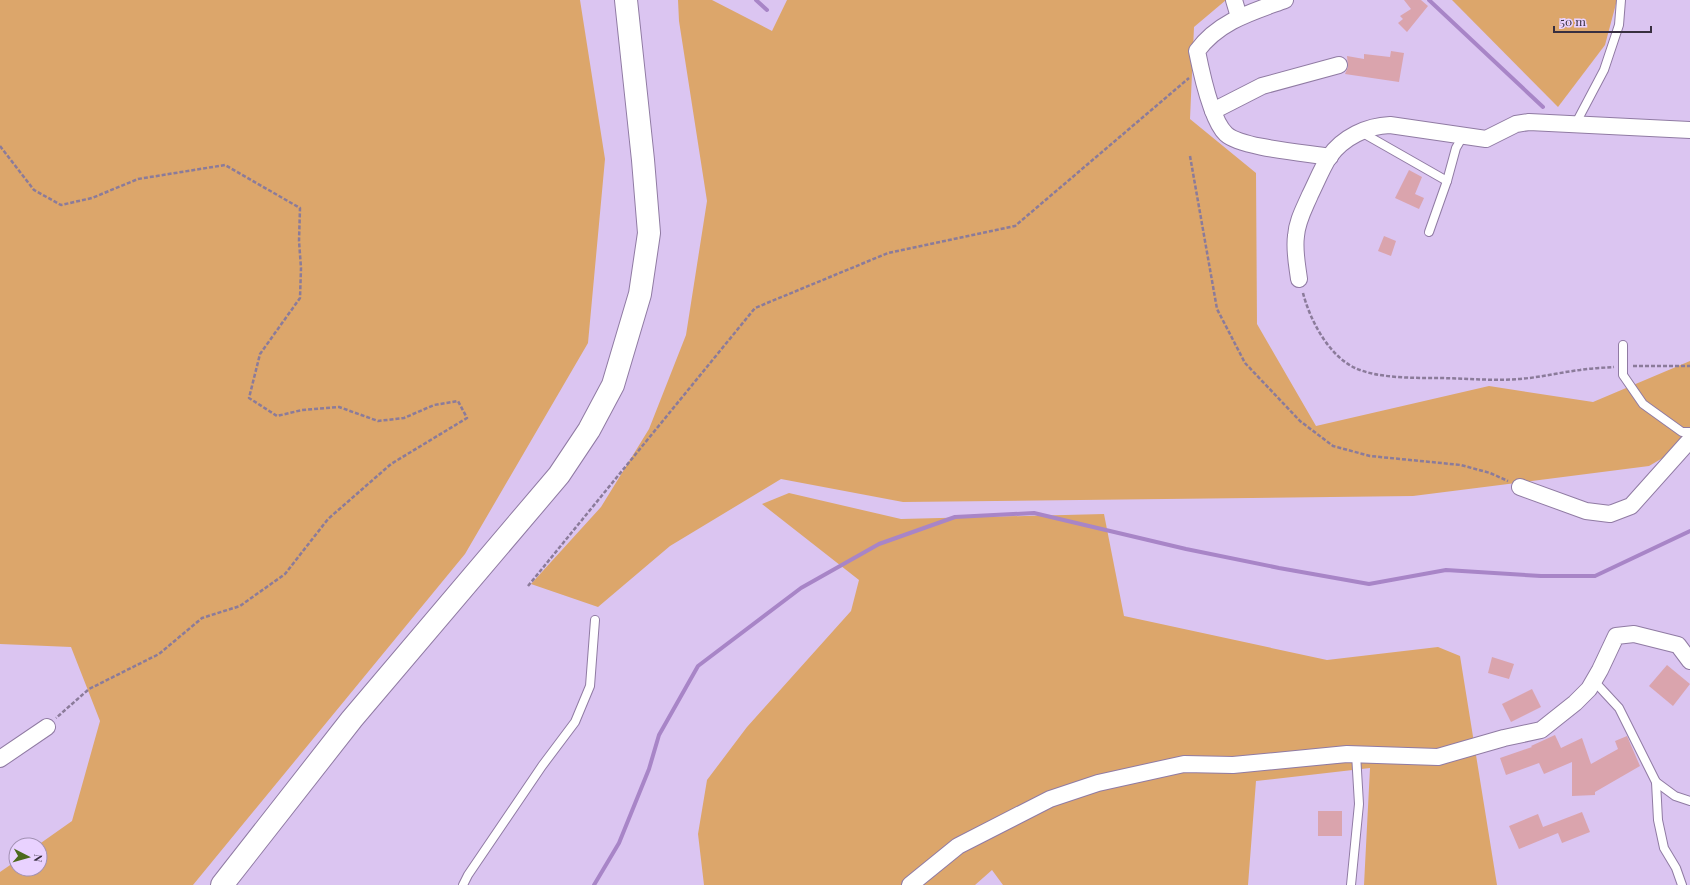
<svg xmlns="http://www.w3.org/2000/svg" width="1690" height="885" font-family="'Playfair Display',serif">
<rect width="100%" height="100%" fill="#dbc5f1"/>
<g fill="#dca66b">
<path d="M0,0H580L605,159L588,343L465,554L193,885H0V872L16,861V869H40V845H38L72,821L100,721L71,647L0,644Z"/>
<path d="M678,0H712L772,31L787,0H1226L1194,27L1190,119L1256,173L1257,324L1316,426L1489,386L1593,402L1690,361V442L1649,466L1413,496L903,502L781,479L670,546L598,607L531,584L601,507L649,429L686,335L707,201L679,21Z"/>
<path d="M1452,0H1617L1605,45L1558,107Z"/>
<path d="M789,493L901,519L1104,514L1124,616L1327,660L1438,647L1460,656L1497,885H1364L1370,768L1256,781L1248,885H1003L992,870L975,885H704L698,834L707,780L747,727L851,611L859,580L762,504Z"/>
</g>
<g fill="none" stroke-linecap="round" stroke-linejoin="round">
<g stroke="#a885c7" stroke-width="4">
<path d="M756,0L767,10"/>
<path d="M1429,0L1543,107"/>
<path d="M594,885L619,843L649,769L659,735L698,666L801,588L879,544L955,517L1034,513L1186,549L1279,568L1369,584L1446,570L1541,576H1595L1690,531"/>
</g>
</g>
<g fill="#daa4ad">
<path d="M1404,0H1421L1428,6L1407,32L1398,23L1403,19L1400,16L1411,9Z"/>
<path d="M1391,51L1404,53L1399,82L1345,74L1348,67L1347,56L1364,59V54L1390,57Z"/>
<path d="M1409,170L1422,177L1415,194L1424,198L1419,209L1395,198Z"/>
<path d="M1384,236L1396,241L1391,256L1378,251Z"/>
<path d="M1492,657L1514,664L1509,679L1488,673Z"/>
<path d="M1667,665L1690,684L1673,706L1649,686Z"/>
<path d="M1532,689L1541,707L1511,722L1502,704Z"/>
<path d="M1555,735L1561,748L1582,738L1591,764L1618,749L1615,741L1627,736L1640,766L1595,792V795L1572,796V762L1544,774L1539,763L1506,775L1500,758L1532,747L1531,746Z"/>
<rect x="1318" y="811" width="24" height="25"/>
<path d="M1582,812L1590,832L1562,843L1558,833L1519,849L1509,826L1538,814L1543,827Z"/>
</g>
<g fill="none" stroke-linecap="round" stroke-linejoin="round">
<defs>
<g id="service">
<path d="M1576,123L1604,70L1619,25L1621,0"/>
<path d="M1361,132L1447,181"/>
<path d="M1429,232L1447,181L1456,148L1463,136"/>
<path d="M1623,345V375L1643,404L1682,432H1690"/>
<path d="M1594,681L1619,708L1656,782L1675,796L1690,801"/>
<path d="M1656,782L1658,820L1664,848L1676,868L1682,885"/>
<path d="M463,885L468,875L542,766L575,722L590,686L595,620"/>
<path d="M1351,885L1359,804L1356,754"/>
</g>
<g id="minor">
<path d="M1234,0L1239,17"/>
<path d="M1285,0C1252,12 1219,21 1197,51C1201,71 1211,120 1226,134C1241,148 1307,153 1330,157"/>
<path d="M1213,111L1262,86L1339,65"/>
<path d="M1299,279C1297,264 1294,250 1296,236C1297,221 1304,209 1310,195C1316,183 1322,168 1329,157C1343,137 1367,126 1390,125L1486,139L1516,124L1529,122L1690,130"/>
<path d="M1520,487L1586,511L1610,514L1631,506L1690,440"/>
<path d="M0,759L47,727"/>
<path d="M910,885L958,846L1050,799L1098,783L1184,764L1233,765L1347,754L1438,757L1504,738L1541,730L1575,703L1589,689L1600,670L1616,636L1634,634L1678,645L1690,661"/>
</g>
<path id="primary" d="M222,885L352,719L559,475L589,430L613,385L640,294L649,233L643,160L626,0"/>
</defs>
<use href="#service" stroke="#907ba3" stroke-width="10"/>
<use href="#minor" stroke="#907ba3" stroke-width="18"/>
<use href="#primary" stroke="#907ba3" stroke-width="24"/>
<g stroke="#8b7b9a" stroke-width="2.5" stroke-dasharray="4 2" stroke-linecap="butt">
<path d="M0,146L34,190L61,205L92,198L138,179L225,165L300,208L299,241L301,268L300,298L260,354L249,398L277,416L302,410L339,407L378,421L404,418L434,405L458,401L467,418L391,464L328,519L285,574L240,606L202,618L159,654L89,689L56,718"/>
<path d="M1190,156L1217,309L1245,363L1300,421L1333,446L1370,456L1461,465L1490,473L1508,481"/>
<path d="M1303,293C1310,320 1328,355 1355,368C1377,378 1411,378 1435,378C1467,378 1498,382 1529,378C1546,376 1563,372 1580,370C1591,368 1603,368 1614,367"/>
<path d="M1633,366H1690"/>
<path d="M528,586L755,308L888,253L1015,226L1189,78"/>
</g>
<use href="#service" stroke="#fff" stroke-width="8"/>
<use href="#minor" stroke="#fff" stroke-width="16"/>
<use href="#primary" stroke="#fff" stroke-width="22"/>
</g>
<g transform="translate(28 857) rotate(96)"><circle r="19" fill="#e9d2ff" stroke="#a291b3"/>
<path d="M0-3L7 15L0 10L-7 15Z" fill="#4c691d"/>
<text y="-6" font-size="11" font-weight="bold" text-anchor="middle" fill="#382f40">N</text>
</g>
<path d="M1554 26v6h97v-6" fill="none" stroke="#382f40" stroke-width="2"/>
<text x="1560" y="26" font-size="12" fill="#382f40" stroke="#e9d2ff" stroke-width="3" paint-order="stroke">50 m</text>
</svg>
